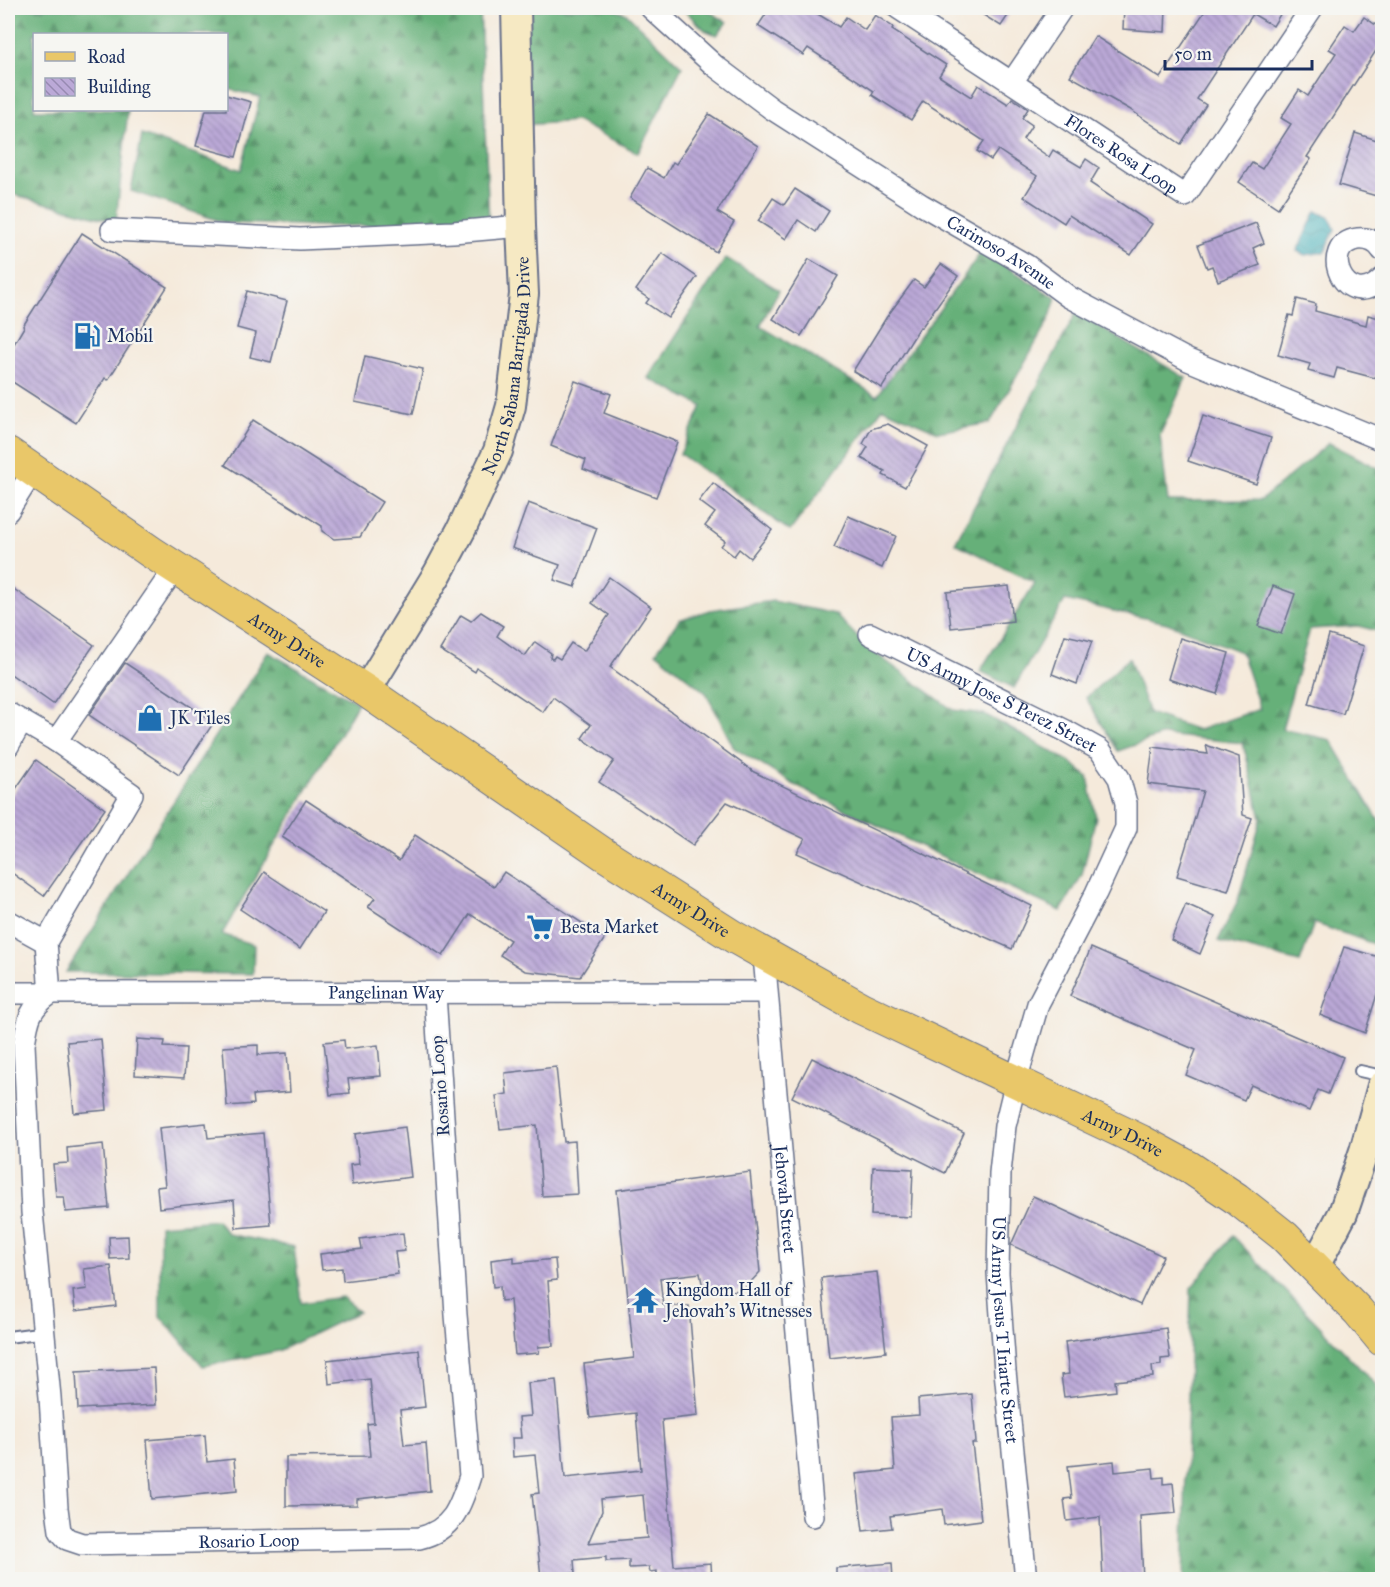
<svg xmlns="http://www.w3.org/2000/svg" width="1390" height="1587" font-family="'IM FELL Great Primer',serif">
<defs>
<pattern id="forest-firs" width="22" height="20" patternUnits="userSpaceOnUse" patternTransform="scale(1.5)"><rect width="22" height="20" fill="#66b079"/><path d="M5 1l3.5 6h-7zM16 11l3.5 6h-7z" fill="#539066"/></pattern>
<pattern id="water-waves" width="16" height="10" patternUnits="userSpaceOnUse" patternTransform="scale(1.5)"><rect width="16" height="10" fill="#3aabb6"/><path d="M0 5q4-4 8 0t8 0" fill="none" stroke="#308c97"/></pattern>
<pattern id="building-back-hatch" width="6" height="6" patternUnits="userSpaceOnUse" patternTransform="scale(1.5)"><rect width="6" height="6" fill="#bba9d7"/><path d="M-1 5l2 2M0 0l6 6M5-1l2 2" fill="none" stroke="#978ab2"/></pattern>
</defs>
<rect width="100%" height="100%" fill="#f6f6f2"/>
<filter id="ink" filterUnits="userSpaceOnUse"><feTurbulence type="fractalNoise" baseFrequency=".0167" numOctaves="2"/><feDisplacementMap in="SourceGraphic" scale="12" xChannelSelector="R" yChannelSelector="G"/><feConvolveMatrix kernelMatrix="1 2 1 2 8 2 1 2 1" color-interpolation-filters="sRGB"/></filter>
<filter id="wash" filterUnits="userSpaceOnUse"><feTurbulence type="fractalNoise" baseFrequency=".008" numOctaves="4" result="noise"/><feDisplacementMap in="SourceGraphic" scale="24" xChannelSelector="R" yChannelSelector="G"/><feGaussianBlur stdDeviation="1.35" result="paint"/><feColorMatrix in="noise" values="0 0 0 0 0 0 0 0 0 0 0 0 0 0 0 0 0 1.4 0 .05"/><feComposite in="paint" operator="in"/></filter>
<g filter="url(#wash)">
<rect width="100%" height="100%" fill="#f5eadb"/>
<g fill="url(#forest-firs)" stroke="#40706c" stroke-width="1.5">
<path d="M8,8H480L489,224L323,226L226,223L131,191L142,135L241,170L260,97L227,89L226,34H34V110H128L116,222L8,193Z"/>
<path d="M521,8H609L627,14L682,67L638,153L576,121L525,125Z"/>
<path d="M682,8H704L727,22L717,35L705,30Z"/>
<path d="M982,251L1056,298L1049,320L990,423L938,432L883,408L790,531L680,454L702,406L648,378L726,258L779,290L760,326L877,396Z"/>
<path d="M1076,313L1186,378L1160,435L1168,501L1261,500L1329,443L1382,470V632L1358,626L1310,629L1282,729L1331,740L1382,826V947L1314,923L1300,962L1218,941L1238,900L1261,819L1243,743L1163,735L1118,751L1086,698L1129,658L1149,713L1198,730L1260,709L1241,652L1167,623L1065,600L1014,688L980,671L1035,583L955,543Z"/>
<path d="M773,601L835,614L867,647L953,710L984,714L1069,761L1088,777L1096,817L1082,875L1061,911L962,866L798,787L734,748L706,693L656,652L679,620L710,610Z"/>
<path d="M268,652L358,703L222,934L254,945L253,974L66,972Z"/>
<path d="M217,1220L228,1234L294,1247L301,1303L342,1297L359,1312L278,1351L203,1366L160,1316V1225Z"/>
<path d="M1233,1236L1376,1385L1382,1397V1579H1183L1191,1288Z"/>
</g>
<path fill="url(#water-waves)" stroke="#2a6d8a" stroke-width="1.5" d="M1316,211L1330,218L1335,229L1325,252L1305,255L1297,251Z"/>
<g id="blocks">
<g fill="url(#building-back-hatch)" fill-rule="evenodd">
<path d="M770,8H808L839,27L846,17L865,30L875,15L893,27L892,30L946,65L939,76L971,97L978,85L1008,104L1012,98L1028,109L1022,118L1032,125L1023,139L1049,157L1053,150L1081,167L1086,159L1099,168L1090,183L1152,224L1131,255L1069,215L1064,223L1024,197L1037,176L998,150L991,160L977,151L984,141L923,101L911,120L872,95L874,91L808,48L803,55L758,26Z"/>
<path d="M972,8H1013L1001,26Z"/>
<path d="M1124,8H1166L1165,32L1123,29Z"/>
<path d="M1207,8H1284L1273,26L1253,14L1197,99L1206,105L1181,144L1129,109L1070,76L1095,36L1160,78Z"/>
<path d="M1364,17L1383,30V40L1307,157L1311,159L1278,208L1239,182L1252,163L1262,169L1291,124L1281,118L1299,90L1308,96L1336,53L1329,49L1345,25L1354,31Z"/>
<path d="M226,95L251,102L236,157L196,146L206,110H226Z"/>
<path d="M709,114L758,146L717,212L734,222L716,252L630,198L647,168L664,178L673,162L676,164Z"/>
<path d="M1355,133L1383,142V198L1339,185Z"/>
<path d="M795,189L829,211L816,232L798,220L786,239L758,221L773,198L784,205Z"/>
<path d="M1256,223L1264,243L1253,248L1260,265L1218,281L1212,266L1207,268L1198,245Z"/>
<path d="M82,233L167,287L108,380L105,378L76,423L8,379V354L24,327L23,326Z"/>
<path d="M662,253L697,277L668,318L646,303L649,299L636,290Z"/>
<path d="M809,259L838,276L801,336L773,319Z"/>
<path d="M941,264L958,276L921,328L920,327L882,388L853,371L886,318L914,280L924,287Z"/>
<path d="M247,291L287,301L271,362L250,357L256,333L237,328Z"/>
<path d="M1297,299L1316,304L1315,311L1366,325L1368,315L1383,319V376L1376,374L1375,378L1337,368L1334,378L1308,371L1310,364L1278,355L1289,315L1293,316Z"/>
<path d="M365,356L423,369L413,414L355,402Z"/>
<path d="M575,381L611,394L604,413L677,442L656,497L583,469L586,460L551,446Z"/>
<path d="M1203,416L1271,438L1256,484L1188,461Z"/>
<path d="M253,420L382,502L360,537L334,539L322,531V526L225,465Z"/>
<path d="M888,424L928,446L905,487L883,475L885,471L861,458L868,447L863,444L871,429Z"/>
<path d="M713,483L772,530L750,558L739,549L734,556L721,546L725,541L705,526L715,513L699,501Z"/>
<path d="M528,503L597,528L575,587L554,580L560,565L512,548Z"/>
<path d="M848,516L896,536L882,568L834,547Z"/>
<path d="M609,577L651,607L610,667L754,772L1032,906L1012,949L797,853L805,839L727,802L693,845L599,782L614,761L582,738L591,725L553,697L543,712L477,668L475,672L440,650L461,615L471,621L481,612L503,626L497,636L525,656L535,642L551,653L550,658L553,659L555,656L560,659L571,643L584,651L609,615L592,603Z"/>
<path d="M8,585L94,645L53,704L8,672Z"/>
<path d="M1009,586L1013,621L951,628L947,592Z"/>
<path d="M1273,586L1295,594L1281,634L1258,626Z"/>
<path d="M1065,635L1092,641L1077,684L1052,674Z"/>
<path d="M1329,635L1364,646L1343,714L1309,704Z"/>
<path d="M1180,638L1229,653L1217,694L1168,679Z"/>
<path d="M125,663L214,722L179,775L89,715Z"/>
<path d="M1206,745L1239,757L1243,815L1252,818L1228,891L1177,876L1203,791L1148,784L1153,747L1208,754Z"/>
<path d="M36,760L105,809L44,896L8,870V800Z"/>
<path d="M306,800L399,861L415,835L494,887L504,872L605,938L580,977L525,971L500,955L510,940L470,914L443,956L368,907L375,898L282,837Z"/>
<path d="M264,872L324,912L300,949L240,909Z"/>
<path d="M1186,904L1215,917L1200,954L1171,940Z"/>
<path d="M1344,947L1383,958V975L1365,1033L1320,1015Z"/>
<path d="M1091,948L1343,1057L1328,1094L1318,1090L1309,1111L1251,1085L1244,1100L1186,1075L1196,1050L1070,996Z"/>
<path d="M101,1039L107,1110L74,1113L67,1042Z"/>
<path d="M137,1039L165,1041L164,1047L186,1048L184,1078L135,1075Z"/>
<path d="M344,1040L345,1049L378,1045L381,1076L348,1079L350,1093L330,1095L324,1042Z"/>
<path d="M258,1045V1055L287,1053L290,1092L253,1095L254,1104L227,1106L223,1047Z"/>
<path d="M812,1058L964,1133L945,1173L792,1097Z"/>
<path d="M556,1067L564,1142L575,1141L578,1194L542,1196L537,1125L500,1129L496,1096L507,1094L505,1073Z"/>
<path d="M206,1123L208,1138L263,1133L271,1225L236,1228L234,1200L159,1208L157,1187L165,1186L159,1128Z"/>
<path d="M405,1127L411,1177L352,1185L350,1165L359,1164L355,1134Z"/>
<path d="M103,1144L109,1208L66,1212L64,1197H56L53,1164L68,1163L67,1148Z"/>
<path d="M873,1167L913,1169L911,1217L871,1215Z"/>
<path d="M750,1172L760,1272L743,1290L704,1293L700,1273L660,1278L663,1306H689L698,1416L662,1420L674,1566L711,1563L712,1580H657V1571L650,1572L649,1567L629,1568V1560L606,1561V1557L574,1560L575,1573L541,1577L532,1494L539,1493L535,1455L513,1457L512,1438H521L519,1417L531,1416L528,1383L556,1380L565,1478L641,1470L636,1413L590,1418L584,1364L634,1358L617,1190ZM643,1495L647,1538L588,1543L602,1511L601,1499Z"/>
<path d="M1033,1196L1163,1256L1140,1305L1011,1245Z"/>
<path d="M403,1233L405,1251L395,1252L398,1274L343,1281L342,1268L322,1270L320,1254L362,1249L360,1239Z"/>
<path d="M128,1236L129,1258L110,1259L109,1237Z"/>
<path d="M514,1257V1263L555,1259L557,1280L548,1281L553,1346L538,1347L539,1353L515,1355L510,1300L501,1301L500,1286L493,1287L491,1260Z"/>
<path d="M111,1266L116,1306L75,1311L73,1291L87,1289L84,1269Z"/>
<path d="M877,1272L886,1352L829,1358L821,1278Z"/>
<path d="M1166,1328L1170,1358L1161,1359V1365L1152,1366L1153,1377L1115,1381L1116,1391L1064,1397L1061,1375L1069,1374L1065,1342Z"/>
<path d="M419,1350L425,1407L400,1410L404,1445L426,1443L430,1491L357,1499V1505L286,1506V1457L370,1456L367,1424L374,1423L370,1379L329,1384L327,1360Z"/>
<path d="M154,1368L156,1405L78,1409L76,1372Z"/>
<path d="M972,1394L976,1443H972L981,1520L944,1525L942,1509L890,1516L892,1528L863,1531L856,1474L895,1470L891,1417L919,1415L918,1399Z"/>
<path d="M205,1435L207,1462L234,1459L237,1491L152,1499L147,1440Z"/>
<path d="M1114,1461L1115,1472L1153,1468L1154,1478L1164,1477V1484L1173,1483L1176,1513L1140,1516L1143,1580H1103L1100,1517L1067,1521L1064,1499L1072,1498L1068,1466Z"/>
<path d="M892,1563L893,1580H836V1568Z"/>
</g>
</g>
</g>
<g filter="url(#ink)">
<use href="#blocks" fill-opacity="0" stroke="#67708a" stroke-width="1.5"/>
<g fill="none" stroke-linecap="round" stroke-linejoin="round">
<defs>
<g id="lane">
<path d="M1360,1071L1382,1076"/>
<path d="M8,1337L45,1332"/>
</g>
<g id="street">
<path id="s1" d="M651,8L715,66L772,109L922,205L1026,265L1069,297L1188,360L1382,440"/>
<path id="s2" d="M898,8L1185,196L1312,8"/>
<path d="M1012,82L1062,8"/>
<path d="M112,230L300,239L453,232L521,226"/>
<path d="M1382,250C1377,242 1369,238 1358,239C1316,244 1345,315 1382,279"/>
<path d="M8,511L33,471"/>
<path id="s3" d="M870,634L1064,730L1100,750L1119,778L1126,803V828L1096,893L1038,1004L1016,1081L1005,1126L1000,1173L998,1273L1005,1371L1026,1580"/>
<path id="s4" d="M8,713L56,741L132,794L46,942L50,994C29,1009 28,1019 24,1044L32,1212L50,1397L57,1508L60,1531L67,1539L82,1544L419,1538C453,1530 460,1507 470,1476L456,1315L435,994"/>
<path d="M56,741L175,568"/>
<path d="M8,746L22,721"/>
<path d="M8,921L46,942"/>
<path id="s5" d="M764,956L813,1516"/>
<path id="s6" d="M8,993L766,992"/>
</g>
<g id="secondary">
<path id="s7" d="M366,691L438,573L461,530L498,451L511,406L524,294L521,226L516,8"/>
<path d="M1315,1266L1343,1213L1364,1151L1382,1086"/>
</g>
<g id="primary">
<path id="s8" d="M8,453L151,552L366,691L605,855L734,937L861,1008L1141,1141L1189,1167L1237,1199L1284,1236L1358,1311L1382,1340"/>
</g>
</defs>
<use href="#lane" stroke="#67708a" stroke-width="14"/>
<use href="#street" stroke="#67708a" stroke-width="24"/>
<use href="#secondary" stroke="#67708a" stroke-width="32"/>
<use href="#primary" stroke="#67708a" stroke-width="34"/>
<use href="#lane" stroke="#fff" stroke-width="10"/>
<use href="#street" stroke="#fff" stroke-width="21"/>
<use href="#secondary" stroke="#f6e9c3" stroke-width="28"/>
<use href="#primary" stroke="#e9c769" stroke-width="32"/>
</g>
</g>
<defs>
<symbol id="fuel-bare" viewBox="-9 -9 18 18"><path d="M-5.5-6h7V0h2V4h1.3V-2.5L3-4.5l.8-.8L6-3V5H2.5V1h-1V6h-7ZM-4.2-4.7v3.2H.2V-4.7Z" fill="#1f6fb2" stroke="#f6f6f2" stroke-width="2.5" paint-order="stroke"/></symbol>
<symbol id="shop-bare" viewBox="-9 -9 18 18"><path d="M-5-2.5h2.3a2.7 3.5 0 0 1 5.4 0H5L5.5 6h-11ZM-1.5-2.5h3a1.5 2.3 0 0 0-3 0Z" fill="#1f6fb2" stroke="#f6f6f2" stroke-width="2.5" paint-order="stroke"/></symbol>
<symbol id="supermarket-bare" viewBox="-9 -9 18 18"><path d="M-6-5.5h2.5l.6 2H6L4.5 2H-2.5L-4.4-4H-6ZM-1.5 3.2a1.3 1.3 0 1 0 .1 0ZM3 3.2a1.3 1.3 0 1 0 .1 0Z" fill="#1f6fb2" stroke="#f6f6f2" stroke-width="2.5" paint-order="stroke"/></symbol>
<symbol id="temple-bare" viewBox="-9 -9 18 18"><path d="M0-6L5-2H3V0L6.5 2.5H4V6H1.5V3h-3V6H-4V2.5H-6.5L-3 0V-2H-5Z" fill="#1f6fb2" stroke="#f6f6f2" stroke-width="2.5" paint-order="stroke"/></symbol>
</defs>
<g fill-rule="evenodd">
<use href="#fuel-bare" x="68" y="317" width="38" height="38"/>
<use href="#shop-bare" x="131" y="699" width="38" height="38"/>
<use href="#supermarket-bare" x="521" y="908" width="38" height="38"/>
<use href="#temple-bare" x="626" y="1281" width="38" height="38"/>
</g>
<g text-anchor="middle" stroke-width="4.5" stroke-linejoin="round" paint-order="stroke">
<g font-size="18" fill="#1b2f5e" stroke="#f6f6f2">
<text dy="6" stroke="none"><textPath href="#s2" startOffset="267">Flores Rosa Loop</textPath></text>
<text dy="6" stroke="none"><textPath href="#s1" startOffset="428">Carinoso Avenue</textPath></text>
<text dy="6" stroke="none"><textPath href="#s7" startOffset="360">North Sabana Barrigada Drive</textPath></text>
<text dy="6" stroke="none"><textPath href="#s8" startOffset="336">Army Drive</textPath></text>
<text dy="6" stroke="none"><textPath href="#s3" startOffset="147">US Army Jose S Perez Street</textPath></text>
<text dy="6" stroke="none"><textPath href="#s8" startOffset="822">Army Drive</textPath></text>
<text dy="6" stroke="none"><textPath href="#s6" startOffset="378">Pangelinan Way</textPath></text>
<text transform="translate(440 1086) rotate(-94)" y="6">Rosario Loop</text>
<text dy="6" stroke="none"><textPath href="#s8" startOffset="1308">Army Drive</textPath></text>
<text dy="6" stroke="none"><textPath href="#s5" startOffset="244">Jehovah Street</textPath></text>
<text dy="6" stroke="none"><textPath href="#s3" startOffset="870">US Army Jesus T Iriarte Street</textPath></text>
<text dy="6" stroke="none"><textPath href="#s4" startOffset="1112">Rosario Loop</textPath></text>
</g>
<g font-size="18" fill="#1b2f5e" stroke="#f6f6f2" text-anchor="start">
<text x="107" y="342">Mobil</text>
<text x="170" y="724">JK Tiles</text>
<text x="560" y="933">Besta Market</text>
<text x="665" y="1296">Kingdom Hall of<tspan x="665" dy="21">Jehovah’s Witnesses</tspan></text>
</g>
</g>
<rect width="1390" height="1587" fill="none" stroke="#f6f6f2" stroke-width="30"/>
<rect x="33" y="33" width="195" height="78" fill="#f6f6f2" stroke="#9ea6b7" stroke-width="1.5"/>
<rect x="45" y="52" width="30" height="9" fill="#e9c769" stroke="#9ea6b7" stroke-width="1.5"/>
<text x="87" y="63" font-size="18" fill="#1b2f5e">Road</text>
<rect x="45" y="78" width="30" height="18" fill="url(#building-back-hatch)" stroke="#9ea6b7" stroke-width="1.5"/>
<text x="87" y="93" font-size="18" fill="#1b2f5e">Building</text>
<path d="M1165 60v9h147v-9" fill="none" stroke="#1b2f5e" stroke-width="3"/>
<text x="1174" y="60" font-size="18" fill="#1b2f5e" stroke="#f6f6f2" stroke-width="4.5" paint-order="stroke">50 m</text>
</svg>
